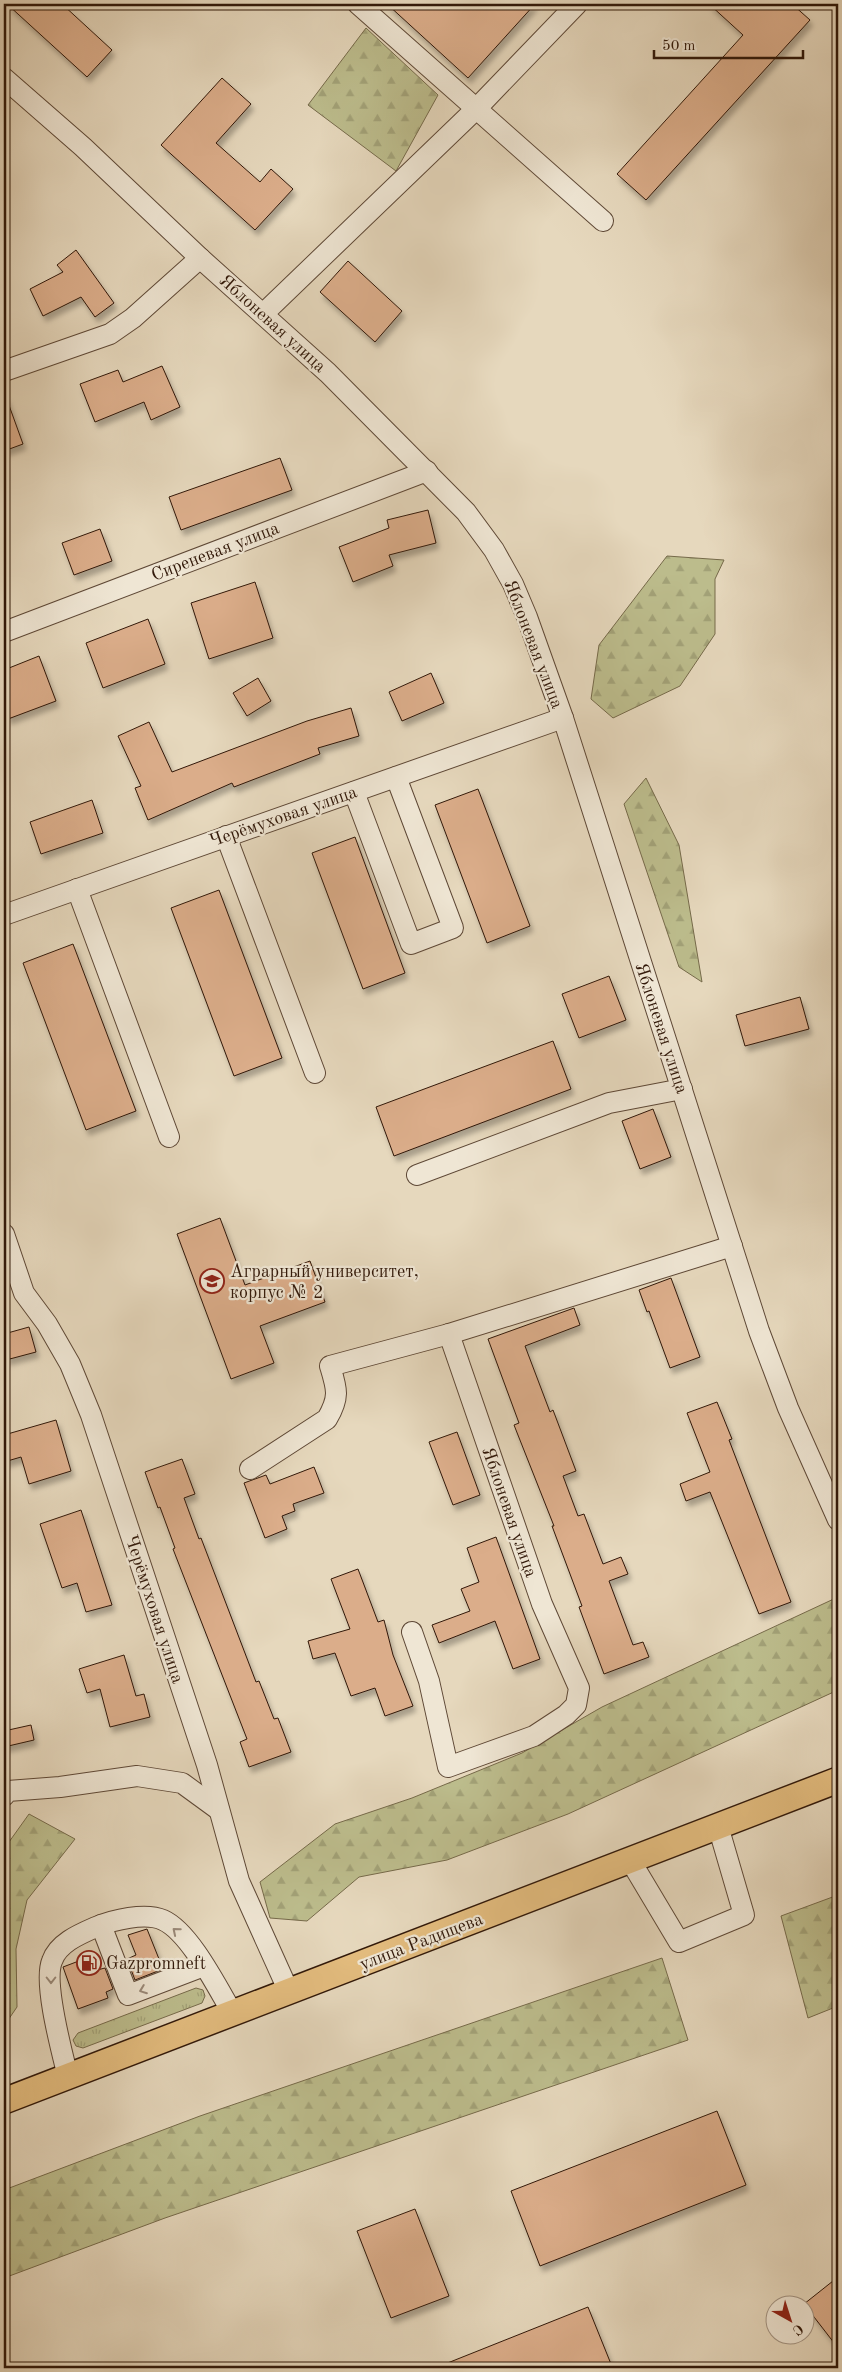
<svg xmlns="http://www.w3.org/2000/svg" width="842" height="2372" font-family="'Old Standard TT',serif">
<defs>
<pattern id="grass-tufts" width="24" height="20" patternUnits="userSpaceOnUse" patternTransform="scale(1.25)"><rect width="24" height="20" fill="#bcbc8c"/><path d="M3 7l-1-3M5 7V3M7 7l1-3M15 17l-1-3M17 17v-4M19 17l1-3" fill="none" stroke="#a2a177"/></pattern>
<pattern id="forest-firs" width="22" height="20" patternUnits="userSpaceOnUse" patternTransform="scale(1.25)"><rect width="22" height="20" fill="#bcbc8c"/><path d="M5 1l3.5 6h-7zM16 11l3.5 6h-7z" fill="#a2a177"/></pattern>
<filter id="shadow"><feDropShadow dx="3" dy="5.5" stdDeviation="2.5" flood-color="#0004"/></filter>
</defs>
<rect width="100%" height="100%" fill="#e6d8bd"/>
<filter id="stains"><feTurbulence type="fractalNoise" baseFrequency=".004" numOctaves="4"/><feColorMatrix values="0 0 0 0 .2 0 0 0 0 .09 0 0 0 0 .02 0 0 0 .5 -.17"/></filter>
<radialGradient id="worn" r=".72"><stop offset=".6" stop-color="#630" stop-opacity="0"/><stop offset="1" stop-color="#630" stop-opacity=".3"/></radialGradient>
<path fill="url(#grass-tufts)" stroke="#766a4a" d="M196,1988L203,1990L205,1996L202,2003L83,2048L76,2046L73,2040L78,2033Z"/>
<g fill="url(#forest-firs)" stroke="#766a4a">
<path d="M366,28L438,95L396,171L308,105Z"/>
<path d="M667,556L724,560L715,579V634L680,686L613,718L591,699L599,645Z"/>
<path d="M646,778L679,845L702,982L679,967L624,804Z"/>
<path d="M838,1597V1690L568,1814L447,1860L359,1877L307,1921L270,1918L260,1882L335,1824L412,1798L522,1753L602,1707Z"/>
<path d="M29,1814L75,1839L27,1900L16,1949L17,2007L4,2026V1849Z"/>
<path d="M838,1895V2006L808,2018L781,1916Z"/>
<path d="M662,1958L688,2040L165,2218L4,2278V2190L200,2116Z"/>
</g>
<g fill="#dbad8a" stroke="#311809" filter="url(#shadow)">
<path d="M7,4H62L112,50L87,77Z"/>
<path d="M387,4H535L468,78Z"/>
<path d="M709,4H792L810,20L646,200L617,174L743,35Z"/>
<path d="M222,78L251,104L216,143L260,182L271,169L293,189L255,230L161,145Z"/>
<path d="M76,250L114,303L95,317L81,297L43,316L30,289L63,272L57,265Z"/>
<path d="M348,261L402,311L375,342L320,292Z"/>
<path d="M162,366L180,407L151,420L144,402L95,422L80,384L118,370L123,382Z"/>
<path d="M6,397L23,444L4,451V398Z"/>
<path d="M280,458L292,490L181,530L169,497Z"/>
<path d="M428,510L436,543L389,555L393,566L353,582L339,547L389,528L387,520Z"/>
<path d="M100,529L112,561L74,575L62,543Z"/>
<path d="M255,582L273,638L209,659L191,603Z"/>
<path d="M148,619L165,664L103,688L86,643Z"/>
<path d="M39,656L56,701L8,719L4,709V670Z"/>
<path d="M431,673L444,703L402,721L389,692Z"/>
<path d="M258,678L271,701L247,716L233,693Z"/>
<path d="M351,708L359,736L318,748L320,754L234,787L232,783L148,820L135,788L141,786L118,736L149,722L172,772L307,721Z"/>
<path d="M478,789L530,926L487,943L435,805Z"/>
<path d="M92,800L103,833L41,854L30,822Z"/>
<path d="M355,837L405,973L363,989L312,853Z"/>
<path d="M219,890L282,1058L234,1076L171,908Z"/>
<path d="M73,944L136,1111L86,1130L23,963Z"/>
<path d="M609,976L626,1020L579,1038L562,994Z"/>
<path d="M800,997L809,1029L745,1046L736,1015Z"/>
<path d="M553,1041L571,1089L394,1156L376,1107Z"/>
<path d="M653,1109L671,1157L640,1169L622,1121Z"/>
<path d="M220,1218L245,1285L310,1261L325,1302L260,1326L274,1363L231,1379L177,1234Z"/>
<path d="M671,1278L700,1357L670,1368L649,1311L647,1312L639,1290Z"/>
<path d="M574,1308L580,1325L525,1346L550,1412L553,1410L576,1471L563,1476L578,1516L584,1514L603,1564L621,1557L628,1574L609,1581L633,1645L643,1642L649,1657L604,1674L579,1607L582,1606L552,1526H554L514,1425L519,1423L488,1339Z"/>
<path d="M29,1327L36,1352L6,1360L4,1334Z"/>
<path d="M717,1402L732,1439L729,1440L791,1602L759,1614L710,1492L686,1501L680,1484L710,1472L687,1413Z"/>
<path d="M56,1420L71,1471L29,1484L21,1457L4,1462V1435Z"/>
<path d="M457,1432L480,1495L453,1505L429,1442Z"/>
<path d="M182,1459L195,1494L184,1498L199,1539L201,1538L256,1682L259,1681L274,1719L278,1718L291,1752L249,1767L240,1742L247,1739L173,1549L175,1548L160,1507L158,1508L145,1472Z"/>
<path d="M314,1467L324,1493L293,1504L295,1511L282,1516L287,1529L265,1538L244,1483L266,1475L270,1484Z"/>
<path d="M81,1510L112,1605L86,1612L77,1583L62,1588L40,1524Z"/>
<path d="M496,1537L540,1659L513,1669L495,1621L439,1643L432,1625L470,1611L461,1589L479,1582L467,1548Z"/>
<path d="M358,1569L378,1622L384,1620L393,1655L413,1706L385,1716L375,1688L351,1696L335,1653L313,1659L308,1641L350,1629L331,1579Z"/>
<path d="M124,1655L136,1696L144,1694L150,1717L110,1727L100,1689L87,1693L79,1669Z"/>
<path d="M31,1725L34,1740L4,1747V1731Z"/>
<path d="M147,1929L163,1969L135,1980L127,1959L136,1955L128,1935Z"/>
<path d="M92,1956L97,1970L105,1968L113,1989L106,1992L108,1998L78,2009L63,1967Z"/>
<path d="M717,2111L746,2185L540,2266L511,2191Z"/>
<path d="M415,2209L449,2296L391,2318L357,2231Z"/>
<path d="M838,2277V2348L804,2304Z"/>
<path d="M588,2307L611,2364L600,2368H435Z"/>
</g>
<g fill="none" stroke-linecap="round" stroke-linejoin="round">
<defs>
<g id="minor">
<path d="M358,4L603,221"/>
<path d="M4,78L83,147L200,258L328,373L466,512L494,550L513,584L527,617L563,718L759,1331L788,1408L838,1520"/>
<path d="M263,314L476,109L577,4"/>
<path d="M4,371L110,334L133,318L200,258"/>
<path d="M4,632L427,471"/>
<path d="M354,792L411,944L453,928L396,777"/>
<path d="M226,836L315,1073"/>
<path d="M77,889L169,1137"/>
<path d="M4,915L563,718"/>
<path d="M417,1175L609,1103L682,1089"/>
<path d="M4,1234L24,1293L47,1324L70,1364L91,1415L207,1765L239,1881L289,1992"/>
<path d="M250,1469L327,1419C340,1397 337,1389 330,1366L449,1334L732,1246"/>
<path d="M412,1632L429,1681L448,1767L534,1736L566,1715L576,1705L579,1688L542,1604L449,1334"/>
<path d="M4,1796L8,1791L60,1787L137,1776L182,1783L219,1810"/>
<path d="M630,1860L679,1942L744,1915L718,1826"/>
<path d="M101,1925L128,1995L204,1966"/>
<path d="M68,2077C62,2052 43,1983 52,1961C58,1943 80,1934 96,1927C113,1920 145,1912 163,1920C190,1932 218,1989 233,2014"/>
</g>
<path id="major" d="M4,2101L838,1780"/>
</defs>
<use href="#minor" stroke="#5e4836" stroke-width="22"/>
<use href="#major" stroke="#311809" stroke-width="28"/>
<use href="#minor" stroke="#efe6d4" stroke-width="20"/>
<use href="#major" stroke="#e3bc7e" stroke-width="25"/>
</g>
<defs><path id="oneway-chevron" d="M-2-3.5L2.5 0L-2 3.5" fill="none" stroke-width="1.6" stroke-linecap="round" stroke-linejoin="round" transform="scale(1.25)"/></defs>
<g stroke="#9a8979">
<use href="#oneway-chevron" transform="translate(176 1931) rotate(-140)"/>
<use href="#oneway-chevron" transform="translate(51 1980) rotate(90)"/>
<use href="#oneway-chevron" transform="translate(143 1990) rotate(159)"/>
</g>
<defs>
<symbol id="university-ring" viewBox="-11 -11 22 22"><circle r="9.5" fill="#efe6d4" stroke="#8f2418" stroke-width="1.5"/><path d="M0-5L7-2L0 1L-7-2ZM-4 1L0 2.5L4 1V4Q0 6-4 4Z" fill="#8f2418"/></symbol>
<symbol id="fuel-ring" viewBox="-11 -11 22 22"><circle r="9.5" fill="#efe6d4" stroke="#8f2418" stroke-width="1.5"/><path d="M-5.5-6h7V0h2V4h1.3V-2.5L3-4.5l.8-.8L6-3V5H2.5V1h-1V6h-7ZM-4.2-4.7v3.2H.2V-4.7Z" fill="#8f2418"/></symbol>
</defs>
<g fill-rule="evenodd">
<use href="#university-ring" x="198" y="1267" width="28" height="28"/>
<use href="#fuel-ring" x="75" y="1949" width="28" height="28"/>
</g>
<g text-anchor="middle" stroke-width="4.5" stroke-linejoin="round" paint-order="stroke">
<g font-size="18" fill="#311809" stroke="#efe6d4">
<text transform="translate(273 323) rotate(42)" y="6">Яблоневая улица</text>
<text transform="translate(215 551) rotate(-21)" y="6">Сиреневая улица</text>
<text transform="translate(534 644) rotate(69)" y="6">Яблоневая улица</text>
<text transform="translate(283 816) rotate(-19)" y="6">Черёмуховая улица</text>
<text transform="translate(662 1028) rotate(72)" y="6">Яблоневая улица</text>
<text transform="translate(510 1512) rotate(71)" y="6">Яблоневая улица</text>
<text transform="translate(155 1609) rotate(72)" y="6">Черёмуховая улица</text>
<text transform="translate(421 1941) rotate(-21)" y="6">улица Радищева</text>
</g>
<g font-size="18" fill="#311809" stroke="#efe6d4" text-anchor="start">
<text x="230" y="1277">Аграрный университет,<tspan x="230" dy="21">корпус № 2</tspan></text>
<text x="106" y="1969">Gazpromneft</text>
</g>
</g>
<rect width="842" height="2372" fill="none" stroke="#e6d8bd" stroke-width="20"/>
<rect x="5" y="5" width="832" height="2362" fill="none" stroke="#311809" stroke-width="2.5"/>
<rect x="10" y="10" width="822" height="2352" fill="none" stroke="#311809"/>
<g transform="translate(790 2320) rotate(141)"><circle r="24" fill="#efe6d4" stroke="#a39483"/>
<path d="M0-4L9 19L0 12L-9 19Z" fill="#8f2418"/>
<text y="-8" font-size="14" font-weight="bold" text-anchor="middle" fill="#311809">С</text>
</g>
<path d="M654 50v8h149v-8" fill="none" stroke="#311809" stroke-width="2.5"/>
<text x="662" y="50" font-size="15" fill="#311809" stroke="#efe6d4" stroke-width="4" paint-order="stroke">50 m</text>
<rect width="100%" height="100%" filter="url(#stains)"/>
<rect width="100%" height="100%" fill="url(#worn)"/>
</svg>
